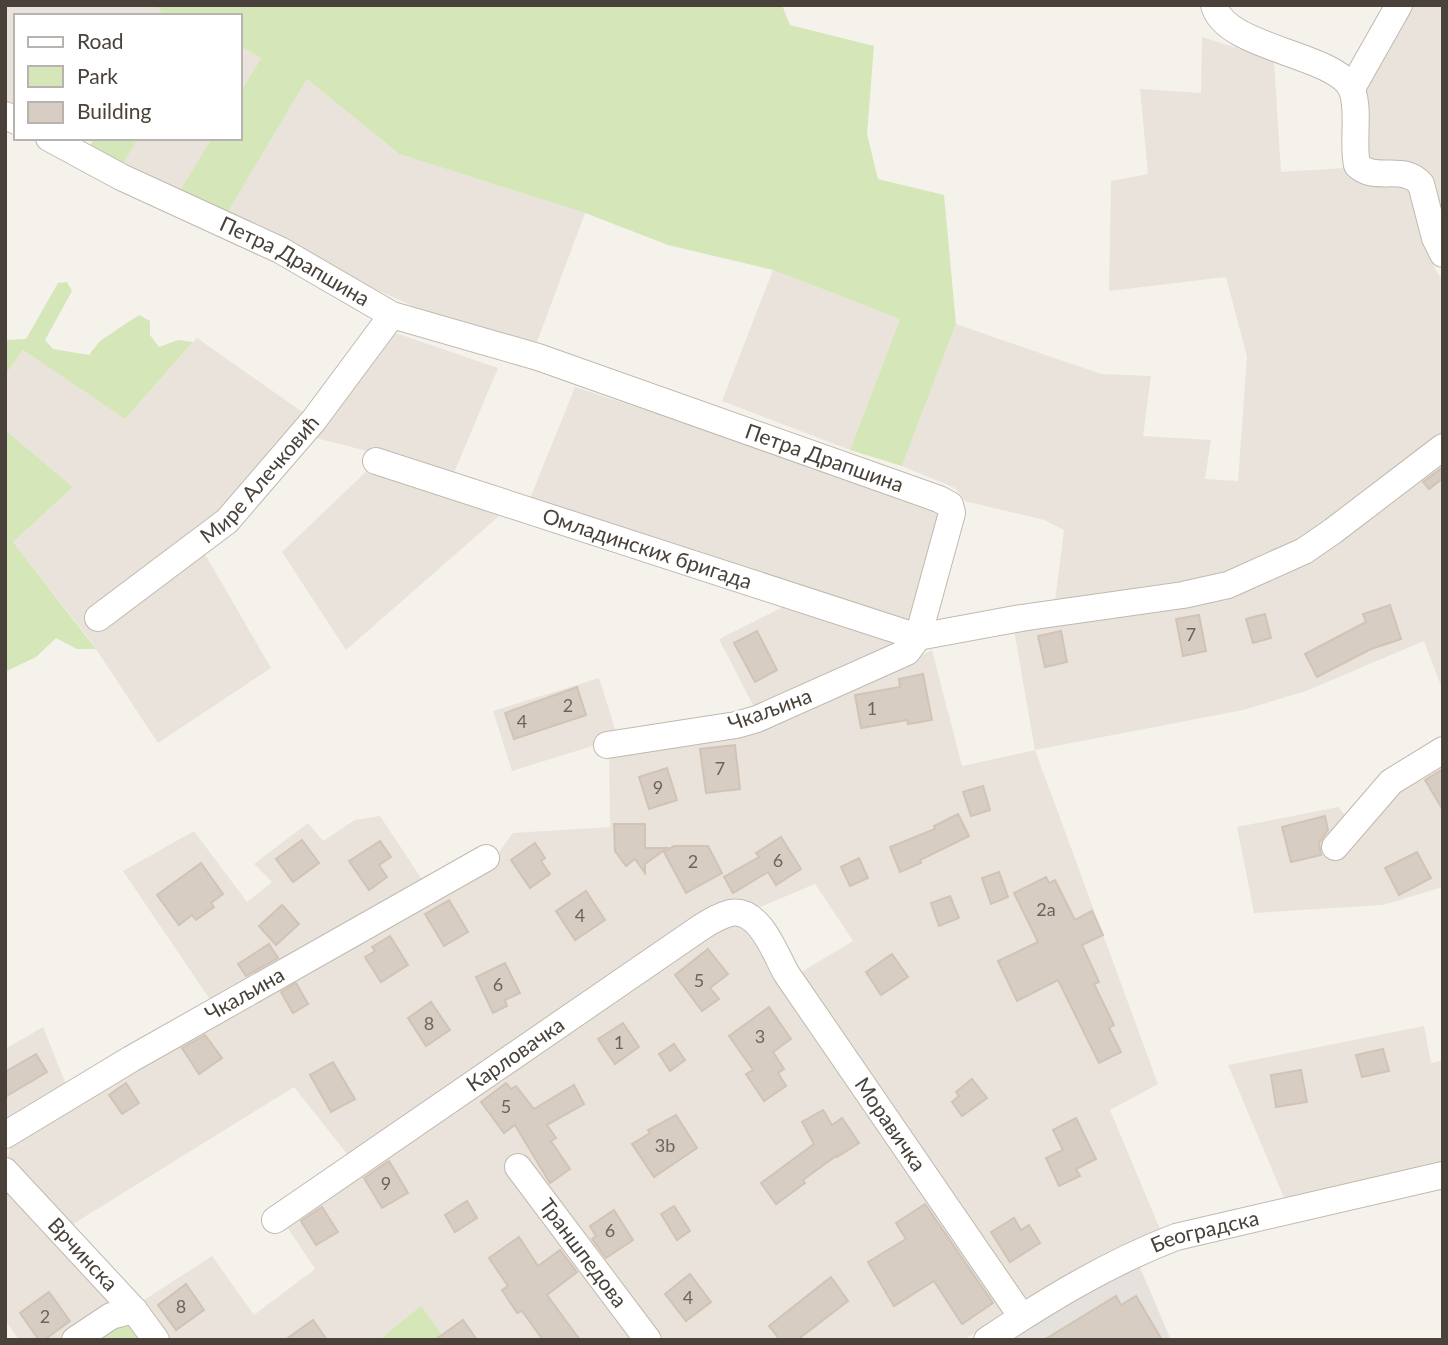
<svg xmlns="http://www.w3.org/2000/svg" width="1448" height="1345" font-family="Lato,sans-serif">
<rect width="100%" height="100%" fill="#f5f2ec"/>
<g fill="#e9e3db">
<path d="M5,5H155L161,11L158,16H16V112L5,106Z"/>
<path d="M1411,5H1443V222L1436,186L1427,174L1365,158L1364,92Z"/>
<path d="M1202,37L1274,60L1281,172L1346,168L1403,185L1409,191L1435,269L1443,281V433L1310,537L1209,579L1055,601L1064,530L1044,520L965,501L955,488L902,466L956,324L1101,374L1151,376L1143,436L1211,440L1205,479L1238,481L1247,357L1226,277L1109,291L1111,181L1148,174L1140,89L1201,93Z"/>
<path d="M240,46L261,58L240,93Z"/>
<path d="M307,79L399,154L585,213L537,342L428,313L223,220Z"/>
<path d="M138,138H212L174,200L119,171Z"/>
<path d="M773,270L900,319L850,450L722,401Z"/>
<path d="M390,331L498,368L454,473L312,437Z"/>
<path d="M197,338L308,416L195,537L271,668L158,743L90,640L13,542L73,487L5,430V375L23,350L125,419Z"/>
<path d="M575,387L939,506L943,517L909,625L529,501Z"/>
<path d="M1443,453V691L1424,641L1306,691L1243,710L1035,750L1158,1084L1110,1110L1160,1229L1056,1281L1027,1298L1021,1296L798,974L853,941L815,884L753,910L351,1159L294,1087L65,1229L7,1161L11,1143L494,859L513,833L610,827L609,752L916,658L932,650L962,766L1035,750L1014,630L1246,590Z"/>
<path d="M371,467L499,516L346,650L282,552Z"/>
<path d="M789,604L899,640L898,649L757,713L719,639Z"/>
<path d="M599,678L618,738L512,771L493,711Z"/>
<path d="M1443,740V887L1383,905L1254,913L1237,827L1338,807L1351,821Z"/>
<path d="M380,816L425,884L213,1004L123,871L194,831L247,902L272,882L254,864L308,823L323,841L355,820Z"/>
<path d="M735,926L745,928L756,939L1004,1315L963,1340H446L421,1307L379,1340H166L138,1304L212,1256L254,1315L315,1269L283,1221L725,927Z"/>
<path d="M1424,1026L1431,1063L1443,1060V1168L1287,1205L1228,1065Z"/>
<path d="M43,1027L67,1087L5,1127V1049Z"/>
<path d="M5,1187L126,1308L69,1340H19L5,1320Z"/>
</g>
<path fill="#e5e1dd" d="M1138,1263L1171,1340H1003Z"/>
<g fill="#d5e7b8">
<path d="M155,5H782L790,25L874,46L867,134L878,179L944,195L956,324L902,466L850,450L900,319L773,270L668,245L585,213L399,154L307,79L223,220L174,200L212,138H240V93L261,58L240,46V16H158L161,11Z"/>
<path d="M94,138H138L119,171L87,152Z"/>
<path d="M67,282L72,291L45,340L53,349L89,355L100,341L139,315L150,321V335L159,347L178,340L193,342L125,419L23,350L5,375V340L26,339L58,283Z"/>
<path d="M5,430L73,487L13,542L96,649H77L56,638L36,657L5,672Z"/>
<path d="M421,1306L446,1340H379Z"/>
<path d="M133,1315L150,1340H84Z"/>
</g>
<g fill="#d7cdc2" stroke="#d1c4b6" stroke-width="2">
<path d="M1443,467V478L1429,489L1423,482Z"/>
<path d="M1390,605L1401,639L1371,649L1317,677L1305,654L1366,622L1363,614Z"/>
<path d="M1265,614L1271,638L1253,643L1246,619Z"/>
<path d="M1199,615L1206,651L1183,656L1176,619Z"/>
<path d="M757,631L777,670L755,682L734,643Z"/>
<path d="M1061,631L1067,662L1045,667L1038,636Z"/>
<path d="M923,674L932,720L908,724L907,720L861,728L855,695L900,687L899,679Z"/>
<path d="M577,687L586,715L514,739L505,713Z"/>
<path d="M735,745L740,789L706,793L700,749Z"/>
<path d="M667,768L677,800L649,809L639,777Z"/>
<path d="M1443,769V810L1425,780Z"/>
<path d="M983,786L990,810L971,816L963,792Z"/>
<path d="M958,814L969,836L920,860L921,863L900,872L890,847L935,829L934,826Z"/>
<path d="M1325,816L1328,830L1319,843L1321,855L1291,862L1282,827Z"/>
<path d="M614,824H645V848H667L645,864V873L635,859L626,866L615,851Z"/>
<path d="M781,837L801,869L776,885L768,872L733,893L724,877L759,857L756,853Z"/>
<path d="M302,840L319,863L293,882L276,859Z"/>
<path d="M380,841L391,857L379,865L387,877L369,890L349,861Z"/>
<path d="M535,843L545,858L541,861L550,874L530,888L511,860Z"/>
<path d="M674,846H708L722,873L686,893L664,852Z"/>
<path d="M1417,852L1431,878L1399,895L1385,868Z"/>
<path d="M859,858L868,878L850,886L841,867Z"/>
<path d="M201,863L223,894L211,903L214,907L196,920L192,915L179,925L157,895Z"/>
<path d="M999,872L1008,897L991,904L982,878Z"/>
<path d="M1046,877L1049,883L1055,880L1075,920L1092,911L1103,935L1082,945L1099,982L1094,984L1114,1025L1109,1028L1121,1052L1099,1063L1058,980L1017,1001L998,961L1038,942L1014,893Z"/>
<path d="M586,891L605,920L575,940L556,911Z"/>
<path d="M950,896L959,918L939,926L931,903Z"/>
<path d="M449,900L468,932L444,946L425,914Z"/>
<path d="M282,905L299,924L276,945L259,926Z"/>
<path d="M390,936L408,965L381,982L365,957L375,951L372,947Z"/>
<path d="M269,944L278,958L246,976L238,964Z"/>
<path d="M708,949L728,974L710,988L719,999L702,1011L675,975Z"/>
<path d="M892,954L908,977L881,995L866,972Z"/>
<path d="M505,963L520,993L505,1000L507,1006L493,1013L476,977Z"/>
<path d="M296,983L308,1004L293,1013L281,992Z"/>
<path d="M431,1002L450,1030L426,1046L408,1018Z"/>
<path d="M769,1007L791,1039L773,1052L784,1069L778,1073L786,1086L764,1101L746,1074L753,1070L729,1036Z"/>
<path d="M623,1023L639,1047L615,1064L598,1039Z"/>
<path d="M205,1035L222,1058L199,1074L182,1048Z"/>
<path d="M674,1044L685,1060L670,1071L659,1054Z"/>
<path d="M1383,1049L1389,1071L1362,1077L1356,1055Z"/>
<path d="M36,1054L47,1072L5,1097V1072Z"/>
<path d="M333,1062L355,1099L331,1112L310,1075Z"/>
<path d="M1301,1070L1307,1102L1276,1107L1271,1075Z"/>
<path d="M972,1079L987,1098L962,1116L952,1102L959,1096L956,1092Z"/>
<path d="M126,1083L139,1103L122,1114L109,1095Z"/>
<path d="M506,1083L511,1089L516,1086L534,1109L574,1085L584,1104L547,1125L556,1138L551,1141L570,1169L550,1183L515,1125L504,1133L481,1102Z"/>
<path d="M823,1110L832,1125L842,1118L859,1143L837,1157L836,1156L803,1180L805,1183L776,1204L761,1183L814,1144L802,1122Z"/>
<path d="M676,1115L697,1148L654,1177L632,1144L650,1133L648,1130Z"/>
<path d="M1076,1118L1096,1159L1076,1169L1080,1176L1059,1186L1046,1158L1063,1150L1053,1130Z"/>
<path d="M389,1161L408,1193L382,1208L364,1178Z"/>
<path d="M467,1201L477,1218L455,1232L445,1215Z"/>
<path d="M925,1204L993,1303L962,1324L934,1281L894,1306L868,1262L906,1239L896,1223Z"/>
<path d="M674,1206L690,1231L677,1240L661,1214Z"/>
<path d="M322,1207L338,1232L316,1245L301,1221Z"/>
<path d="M614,1210L633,1240L606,1258L592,1239L596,1236L590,1226Z"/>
<path d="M1014,1218L1021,1230L1029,1225L1040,1243L1010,1262L991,1232Z"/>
<path d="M519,1237L538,1266L560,1250L577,1272L547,1295L580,1340H543L522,1311L517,1313L502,1290L508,1286L489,1258Z"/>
<path d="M690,1274L711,1302L686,1321L665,1294Z"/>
<path d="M831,1277L848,1301L797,1340H780L769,1326Z"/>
<path d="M186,1284L204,1310L176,1330L158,1305Z"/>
<path d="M49,1292L70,1321L44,1340H39L20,1313Z"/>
<path d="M1116,1296L1121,1305L1136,1296L1162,1340H1044Z"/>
<path d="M313,1320L327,1340H285Z"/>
<path d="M463,1320L477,1340H435Z"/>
</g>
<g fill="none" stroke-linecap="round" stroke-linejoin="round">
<defs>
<g id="minor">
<path d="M1214,5C1224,49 1338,54 1352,90C1360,111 1352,142 1357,165C1375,183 1403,163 1421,184L1435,238L1443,254"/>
<path d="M1352,88L1399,5"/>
<path d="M5,115L16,121"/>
<path id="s1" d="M49,138L121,177L280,250L392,315L538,357L939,499L950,505L952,513L918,637L907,652L757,719L736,725L607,745"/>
<path id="s2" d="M376,461L918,637L1021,618L1183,595L1228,585L1304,551L1333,531L1443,447"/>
<path id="s3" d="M98,618L227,521L314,420L392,315"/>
<path d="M1335,847L1391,782L1443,750"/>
<path id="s4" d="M5,1135L131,1059L486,858"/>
<path id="s5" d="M518,1167L648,1340"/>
<path id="s6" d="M5,1171L134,1310L156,1340"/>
<path id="s7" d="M275,1220L700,928C709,922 719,916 730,913C759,907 775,953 786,973L1022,1317"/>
<path d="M75,1340L111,1316L134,1310"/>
<path id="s8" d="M987,1340C1048,1300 1108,1263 1176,1237L1443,1175"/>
</g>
</defs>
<use href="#minor" stroke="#c1b9af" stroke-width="28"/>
<use href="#minor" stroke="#fff" stroke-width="26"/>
</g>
<g text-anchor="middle" stroke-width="6" stroke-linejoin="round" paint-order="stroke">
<g font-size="18" fill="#6d655c">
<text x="1191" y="641">7</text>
<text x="568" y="712">2</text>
<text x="872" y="715">1</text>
<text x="522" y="728">4</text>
<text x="720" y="775">7</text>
<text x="658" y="794">9</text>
<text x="778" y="867">6</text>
<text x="693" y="868">2</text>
<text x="1046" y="916">2a</text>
<text x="580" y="922">4</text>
<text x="699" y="987">5</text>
<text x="498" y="991">6</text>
<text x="429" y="1030">8</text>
<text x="760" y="1043">3</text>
<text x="619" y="1049">1</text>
<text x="506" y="1113">5</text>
<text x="665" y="1152">3b</text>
<text x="386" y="1190">9</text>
<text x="610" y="1237">6</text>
<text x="688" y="1304">4</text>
<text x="181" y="1313">8</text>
<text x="45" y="1323">2</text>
</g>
<g font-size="21" fill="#4a423a" stroke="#fff">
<text dy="7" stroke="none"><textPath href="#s1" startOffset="275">Петра Драпшина</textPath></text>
<text dy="7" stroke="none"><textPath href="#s1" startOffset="842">Петра Драпшина</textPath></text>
<text dy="7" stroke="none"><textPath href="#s3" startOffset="214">Мире Алечковић</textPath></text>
<text dy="7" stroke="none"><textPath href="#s2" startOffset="285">Омладинских бригада</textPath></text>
<text transform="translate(770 710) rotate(-20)" y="7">Чкаљина</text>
<text dy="7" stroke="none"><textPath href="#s4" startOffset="278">Чкаљина</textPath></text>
<text dy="7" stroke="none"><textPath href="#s7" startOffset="292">Карловачка</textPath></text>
<text dy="7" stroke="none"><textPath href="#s7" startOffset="821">Моравичка</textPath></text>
<text dy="7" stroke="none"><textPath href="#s8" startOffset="245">Београдска</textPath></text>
<text dy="7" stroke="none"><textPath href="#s5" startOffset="108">Траншпедова</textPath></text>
<text dy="7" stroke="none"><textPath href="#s6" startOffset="114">Врчинска</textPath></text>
</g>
</g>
<rect width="1448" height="1345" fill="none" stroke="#4a423a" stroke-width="14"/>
<rect x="14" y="14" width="228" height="126" fill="#ffffff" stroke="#b7b3b0" stroke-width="2"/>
<rect x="28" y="37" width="35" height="10" fill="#ffffff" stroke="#b7b3b0" stroke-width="2"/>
<text x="77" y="49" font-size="21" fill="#4a423a">Road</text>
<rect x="28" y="66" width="35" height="21" fill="#d5e7b8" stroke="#b7b3b0" stroke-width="2"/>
<text x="77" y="84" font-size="21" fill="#4a423a">Park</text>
<rect x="28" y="102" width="35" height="21" fill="#d7cdc2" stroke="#b7b3b0" stroke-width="2"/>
<text x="77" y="119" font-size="21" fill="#4a423a">Building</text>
</svg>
